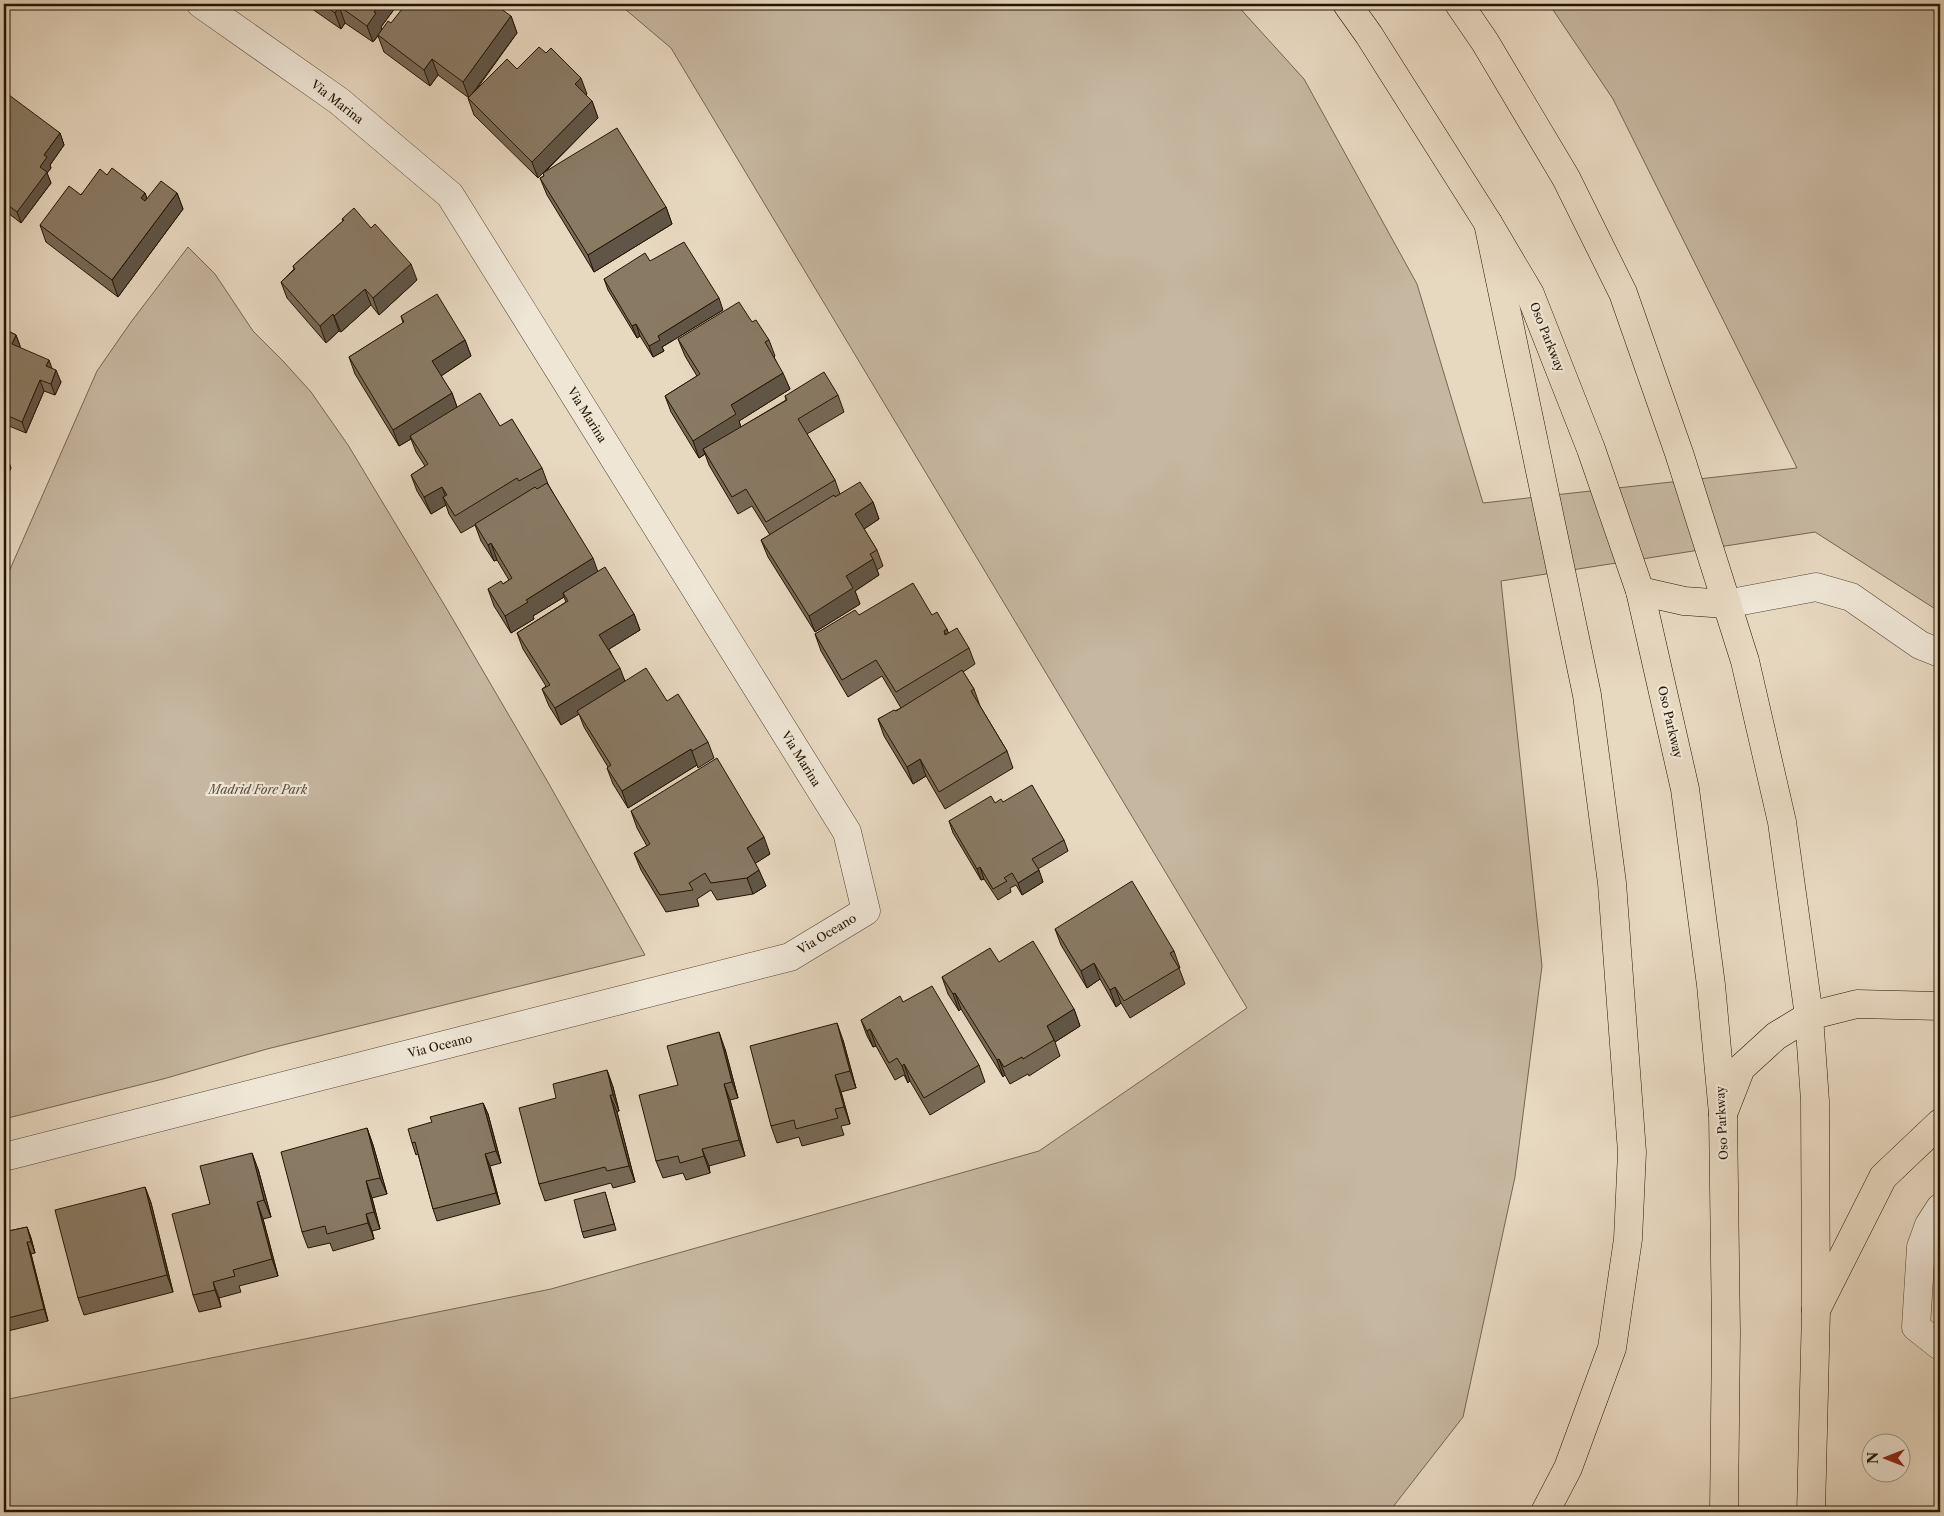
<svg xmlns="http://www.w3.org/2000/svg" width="1944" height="1516" font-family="'Libre Caslon Text',serif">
<rect width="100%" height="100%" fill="#e7d8c0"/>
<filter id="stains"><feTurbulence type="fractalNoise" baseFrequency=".004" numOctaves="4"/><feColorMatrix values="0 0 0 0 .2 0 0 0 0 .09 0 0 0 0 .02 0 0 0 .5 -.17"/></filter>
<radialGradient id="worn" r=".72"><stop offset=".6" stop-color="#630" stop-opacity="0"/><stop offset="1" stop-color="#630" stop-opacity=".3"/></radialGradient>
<g fill="#c6b7a0" stroke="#746650">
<path d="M619,4H1236L1304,79L1417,284L1483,503L1797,468L1613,99L1549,4H1940V612L1815,532L1501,581L1542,966L1515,1177L1463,1417L1389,1512H4V1400L551,1289L1039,1151L1247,1008L671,48Z"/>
<path d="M188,247L215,274L253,331L283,361L311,392L348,445L448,611L549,784L645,955L267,1049L163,1079L4,1119V583L97,371L131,322Z"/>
</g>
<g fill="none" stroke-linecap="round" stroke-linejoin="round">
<defs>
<g id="minor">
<path d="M1726,604L1816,587L1851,597L1920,645L1940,653"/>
<path d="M4,1157L790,957L866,911L847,832L450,195L339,101L201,4"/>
<path d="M1940,1208L1929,1225L1921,1247L1916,1327L1940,1346"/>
</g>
<g id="major">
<path d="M1347,4L1369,35L1488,223L1530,294L1591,449L1640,591L1685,789L1711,985L1723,1114L1726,1332L1724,1512"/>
<path d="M1459,4L1485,42L1566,178L1623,293L1679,453L1745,661L1782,822L1809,1016L1815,1101L1816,1310L1811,1512"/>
<path d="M1640,591L1684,601L1726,604"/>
</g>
<g id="highway">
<path d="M1488,223L1587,695L1612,883L1632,1152L1628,1239L1612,1348L1568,1468L1545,1512"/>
<path d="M1723,1114L1741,1068L1776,1036L1809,1016L1857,1004L1940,1006"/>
<path d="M1816,1310L1883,1177L1940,1123"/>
</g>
</defs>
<use href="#minor" stroke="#544531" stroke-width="29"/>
<use href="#major" stroke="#231401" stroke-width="29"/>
<use href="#highway" stroke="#231401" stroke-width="29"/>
<use href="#minor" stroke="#efe6d6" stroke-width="28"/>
<use href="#major" stroke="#e7d8c0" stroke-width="28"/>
<use href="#highway" stroke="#e7d8c0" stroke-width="28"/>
</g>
<g fill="#766956" stroke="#231401">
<path d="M305,4H398L381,27L382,30L391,23L511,16L517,33L474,93L517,69L587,94L586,95L592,101L598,118L544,173L666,207L672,224L594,272L547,195L540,178L544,176L543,173L538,178L474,115L468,98H469L438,75L430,86L384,52L378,36L373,42L345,23L341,29Z"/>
<path d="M4,103L60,133L64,145L50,165L51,168L47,173L51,183L21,223L4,210Z"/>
<path d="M107,175L145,193L147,199L177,193L183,209L118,297L46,242L40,225Z"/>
<path d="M342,219L417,280L379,315L371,305L341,332L339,331L326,343L287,298L281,282L294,269L293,266L343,221Z"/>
<path d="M650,261L723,310L662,347L664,351L653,357L640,336L637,338L608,290L604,279Z"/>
<path d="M401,316L465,340L471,356L441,376L452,393L457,407L500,426L542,468L548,484L598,572L634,614L640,630L609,649L625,681L667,701L708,742L714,758L698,768L697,765L628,808L613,784L607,768L608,767L584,727L579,714L561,725L549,706L542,689L546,686L523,649L517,633L566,602L564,597L533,616L534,619L511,633L494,606L488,589L503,584L509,580L497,560L494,561L481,541L475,525L461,533L449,514L446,505L431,514L417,491L411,475L425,466L416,452L411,439L399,446L355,374L349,357L403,323Z"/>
<path d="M752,322L769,340L775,356L774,357L790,389L739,421L741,427L786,400L785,396L838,395L844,412L807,434L835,480L840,494L873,502L879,519L864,529L877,550L883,566L877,570L879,575L855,591L860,604L815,632L768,557L761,540L770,535L752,506L738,514L709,465L705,454L699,458L671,412L665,396L697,376L685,356L678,339Z"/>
<path d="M4,329L16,335L20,346V348L52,369L61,382L55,395L44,391L26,433L4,424Z"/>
<path d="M859,615H932L947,629L948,633L969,648L975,664L963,672L974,689L980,706L1007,751L1013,768L945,809L926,776L913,784L884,736L878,719L901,708L882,676L848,697L821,651L815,634Z"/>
<path d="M1003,802L1064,840L1068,851L1038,869L1043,882L1022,895L1016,885L1010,888L1011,892L998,900L984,879L981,880L953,833L949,821L995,803Z"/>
<path d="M631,811L770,854L755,863L766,886L753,894L717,900L711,890L697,899L699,906L666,912L641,870L634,853L647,846L637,828Z"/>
<path d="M1055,929L1174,951L1180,968H1179L1185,984L1130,1018L1121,1003L1116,1007L1100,979L1087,988L1061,945Z"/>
<path d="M999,962L1074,1009L1080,1026L1055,1042L1060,1056L1029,1076L1028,1074L1010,1084L1005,1075L1003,1077L961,1009L959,1011L948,994L942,977Z"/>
<path d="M903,1002L979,1065L985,1082L930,1115L910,1081L908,1083L904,1075L895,1080L876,1046L873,1047L867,1036L861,1020Z"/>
<path d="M843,1040L856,1088L841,1092L850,1124L841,1126L844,1135L802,1146L799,1137L777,1143L771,1126Z"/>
<path d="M725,1049L738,1098L730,1100L745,1156L709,1166L710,1173L686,1180L683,1173L663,1178L656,1161L678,1085Z"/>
<path d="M607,1070L613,1087L619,1111L617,1112L635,1182L613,1188L611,1183L545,1201L539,1184L556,1098Z"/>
<path d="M483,1103L488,1114L501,1163L490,1166L500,1204L437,1221L433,1209L418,1154L416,1155L412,1143L432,1122Z"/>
<path d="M367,1128L373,1145L387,1194L372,1198L380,1229L372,1231L374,1239L333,1251L330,1243L308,1248L302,1232Z"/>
<path d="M258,1169L271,1217L263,1219L278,1276L239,1286L241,1292L219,1298L221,1307L199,1312L193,1295L210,1204Z"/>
<path d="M145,1187L151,1203L173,1292L84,1315L78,1298Z"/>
<path d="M605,1192L616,1230L584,1238L582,1232Z"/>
<path d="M27,1227L31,1238L35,1253L31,1254L48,1321L4,1332V1232Z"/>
</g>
<g fill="#605546" stroke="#231401">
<path d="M380,4H398L381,27L382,30L373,42L367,26L374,12Z"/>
<path d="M339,6L345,23L341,29L335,13Z"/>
<path d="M511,16L517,33L469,98L463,82Z"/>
<path d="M432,59L438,75L430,86L424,70Z"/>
<path d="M581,78L587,94L581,100L575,84Z"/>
<path d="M592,101L598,118L538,178L532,162Z"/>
<path d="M60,133L64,145L50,165L51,168L47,173L51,183L21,223L17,212L40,167L44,155Z"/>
<path d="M145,193L151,210L141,198Z"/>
<path d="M177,193L183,209L118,297L112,280Z"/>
<path d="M666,207L672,224L594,272L588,255Z"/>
<path d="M411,264L417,280L379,315L373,298Z"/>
<path d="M365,289L371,305L341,332L334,316Z"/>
<path d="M719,298L723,310L662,347L664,351L653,357L649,346L658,336Z"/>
<path d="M333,314L339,331L326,343L320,326Z"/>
<path d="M636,324L640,336L637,338L632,326Z"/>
<path d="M16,335L20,346L17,356L12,344Z"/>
<path d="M465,340L471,356L438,378L432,361Z"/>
<path d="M49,360L53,371L46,366Z"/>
<path d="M56,370L61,382L55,395L51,384Z"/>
<path d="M783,373L790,389L739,421L742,431L703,449L705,454L699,458L693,441L731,405Z"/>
<path d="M40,380L44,391L26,433L22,422Z"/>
<path d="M452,393L458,410L410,436L411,439L399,446L393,430Z"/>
<path d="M4,448L11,468L4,484Z"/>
<path d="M442,487L448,503L443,497L446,505L431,514L424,497Z"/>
<path d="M873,502L879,519L861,531L855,514Z"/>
<path d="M491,543L497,560L494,561L488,545Z"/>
<path d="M593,558L599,575L563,593L564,597L533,616L534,619L511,633L505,616L526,600Z"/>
<path d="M873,559L879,575L855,591L860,604L815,632L809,616L846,576Z"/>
<path d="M634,614L640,630L606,651L599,635Z"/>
<path d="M947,629L953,645L950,648L944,631Z"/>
<path d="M620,668L626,684L577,711L579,714L561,725L555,708Z"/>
<path d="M691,749L697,765L628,808L622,791Z"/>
<path d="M920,759L926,776L913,784L907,767Z"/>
<path d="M764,837L770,854L753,865L747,848Z"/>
<path d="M980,867L984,879L981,880L977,869Z"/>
<path d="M759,870L766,886L753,894L747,878Z"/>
<path d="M1039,870L1043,882L1022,895L1018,883Z"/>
<path d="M1094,963L1100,979L1087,988L1081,971Z"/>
<path d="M1115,987L1121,1003L1116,1007L1110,990Z"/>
<path d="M955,993L961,1009L959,1011L953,994Z"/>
<path d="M1074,1009L1080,1026L1055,1042L1047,1026Z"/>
<path d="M837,1023L843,1040L856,1088L850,1071Z"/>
<path d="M870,1029L876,1046L873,1047L867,1031Z"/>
<path d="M719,1032L725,1049L738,1098L732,1082Z"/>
<path d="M999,1059L1005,1075L1003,1077L997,1060Z"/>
<path d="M904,1064L910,1081L908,1083L902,1066Z"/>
<path d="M607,1070L613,1087L619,1111L613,1095Z"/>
<path d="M835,1075L841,1092L850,1124L844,1107Z"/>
<path d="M724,1084L730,1100L745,1156L739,1140Z"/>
<path d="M610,1095L617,1112L635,1182L629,1166Z"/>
<path d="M483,1103L488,1114L501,1163L496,1151Z"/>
<path d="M367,1128L373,1145L387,1194L380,1178Z"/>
<path d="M702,1149L709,1166L710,1173L704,1156Z"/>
<path d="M252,1153L258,1169L271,1217L264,1200Z"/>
<path d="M485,1154L490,1166L500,1204L496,1193Z"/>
<path d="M366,1181L372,1198L380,1229L374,1212Z"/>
<path d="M145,1187L151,1203L173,1292L167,1275Z"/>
<path d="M257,1202L263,1219L278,1276L272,1259Z"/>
<path d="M366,1214L372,1231L374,1239L368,1223Z"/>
<path d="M27,1227L31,1238L35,1253L31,1242Z"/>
<path d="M27,1242L31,1254L48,1321L44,1309Z"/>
<path d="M213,1282L219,1298L221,1307L215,1290Z"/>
</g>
<g fill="#897a64" stroke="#231401">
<path d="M323,4H380L374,12L376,13L367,26L339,6L335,13Z"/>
<path d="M406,4H494L511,16L463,82L432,59L424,70L378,35L388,21L391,23Z"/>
<path d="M539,47L546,53L551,48L581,78L575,84L592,101L532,162L468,98L507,59L517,69Z"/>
<path d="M9,95L60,133L44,155L47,157L40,167L47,172L17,212L4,202V103Z"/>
<path d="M617,128L666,207L588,255L540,178L544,176L543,173Z"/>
<path d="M112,168L145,193L141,198L145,201L161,181L177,193L112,280L40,225L69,186L81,195L100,169L107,175Z"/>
<path d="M354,208L371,228L375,224L411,264L373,298L365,289L334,316L333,314L320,326L281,282L295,269L293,266L344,220L342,219Z"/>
<path d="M684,242L719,298L658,336L660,340L649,346L636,324L632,326L604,279L645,253L650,261Z"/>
<path d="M437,294L465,340L432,361L452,393L393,430L349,357L404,322L401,316Z"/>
<path d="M739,302L752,322L756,320L769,340L765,342L783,373L731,405L736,414L693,441L665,396L700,374L678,339Z"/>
<path d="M4,329L16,335L12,344L49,360L46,366L56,370L51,384L40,380L22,422L4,414Z"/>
<path d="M824,372L838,395L798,419L835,480L766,522L746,489L732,497L703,449L787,400L785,396Z"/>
<path d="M480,393L500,426L512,419L542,468L519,481L517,478L455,516L443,497L447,495L442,487L424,497L411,475L428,464L410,436Z"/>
<path d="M860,482L873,502L855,514L877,550L870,554L873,559L846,576L853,588L809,616L761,540L834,495L835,497Z"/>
<path d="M547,483L593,558L526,600L528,602L505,616L488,589L501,581L503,584L512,578L491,543L488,545L475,524L535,487L537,489Z"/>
<path d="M605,567L634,614L599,635L620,668L555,708L542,689L550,685L517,633L568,601L563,593Z"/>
<path d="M913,583L932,615L937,612L947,629L944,631L945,635L957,628L969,648L896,692L876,660L842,680L815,634L855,610L859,615Z"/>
<path d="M646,668L667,701L678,694L708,742L692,751L691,749L622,791L607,768L611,765L577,711Z"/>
<path d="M962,670L974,689L971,691L1007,751L939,792L920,759L907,767L878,719L894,710L896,711Z"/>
<path d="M717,758L764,837L747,848L759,870L747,878L711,883L705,873L689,883L693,890L660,895L634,853L650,844L631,811Z"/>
<path d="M1032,785L1064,840L1032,859L1039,870L1018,883L1012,873L1004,878L1007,881L993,889L980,867L977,869L949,821L991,796L995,803L1001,799L1003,802Z"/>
<path d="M1132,881L1174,951L1170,953L1179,968L1124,1001L1115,987L1110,990L1094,963L1081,971L1055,929Z"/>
<path d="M1033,941L1074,1009L1047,1026L1054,1040L1023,1059L1022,1057L1004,1067L999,1059L997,1060L955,993L953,994L942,977L990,948L999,962Z"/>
<path d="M932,986L979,1065L924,1098L904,1064L902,1066L897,1058L889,1063L870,1029L867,1031L861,1020L900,996L903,1002Z"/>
<path d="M837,1023L850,1071L835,1075L844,1107L835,1109L838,1118L796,1129L794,1120L771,1126L750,1046Z"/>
<path d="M719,1032L732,1082L724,1084L739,1140L702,1149L704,1156L680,1163L678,1156L656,1161L639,1095L678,1085L667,1046Z"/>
<path d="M607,1070L613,1095H610L629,1166L607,1171L605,1167L539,1184L519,1108L556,1098L553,1084Z"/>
<path d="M483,1103L496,1151L485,1154L496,1193L433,1209L415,1142L412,1143L408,1129L432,1122L430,1117Z"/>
<path d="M367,1128L380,1178L366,1181L374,1212L366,1214L368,1223L327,1234L325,1226L302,1232L281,1152Z"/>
<path d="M252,1153L264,1200L257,1202L272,1259L233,1270L235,1276L213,1282L215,1290L193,1295L172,1214L210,1204L200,1166Z"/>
<path d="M145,1187L167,1275L78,1298L55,1210Z"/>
<path d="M605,1192L614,1224L582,1232L574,1200Z"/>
<path d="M27,1227L31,1242H27L44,1309L4,1319V1232Z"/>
</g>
<g text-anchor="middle" stroke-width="4.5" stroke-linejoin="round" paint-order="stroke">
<g font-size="12" fill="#231401" stroke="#efe6d6">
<text transform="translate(337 102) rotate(38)" y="4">Via Marina</text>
<text transform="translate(1547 337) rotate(68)" y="4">Oso Parkway</text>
<text transform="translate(587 415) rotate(58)" y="4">Via Marina</text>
<text transform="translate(1670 722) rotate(77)" y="4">Oso Parkway</text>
<text transform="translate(801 759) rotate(58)" y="4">Via Marina</text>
<text transform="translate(827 934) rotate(-31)" y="4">Via Oceano</text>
<text transform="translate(440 1046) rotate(-14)" y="4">Via Oceano</text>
<text transform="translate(1722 1123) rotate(-93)" y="4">Oso Parkway</text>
</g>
<g font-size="12" font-style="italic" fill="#5c4d39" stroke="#efe6d6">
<text x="258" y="794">Madrid Fore Park</text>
</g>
</g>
<rect width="1944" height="1516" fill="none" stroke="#e7d8c0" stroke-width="20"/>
<rect x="5" y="5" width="1934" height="1506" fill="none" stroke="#231401" stroke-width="2.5"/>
<rect x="10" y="10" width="1924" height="1496" fill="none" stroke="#231401"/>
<g transform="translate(1886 1458) rotate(270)"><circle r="24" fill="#efe6d6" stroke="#9d9281"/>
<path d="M0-4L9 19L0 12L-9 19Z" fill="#8f2418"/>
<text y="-8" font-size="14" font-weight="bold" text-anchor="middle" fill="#231401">N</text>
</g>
<rect width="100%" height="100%" filter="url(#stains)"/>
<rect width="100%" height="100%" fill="url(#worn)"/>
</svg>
